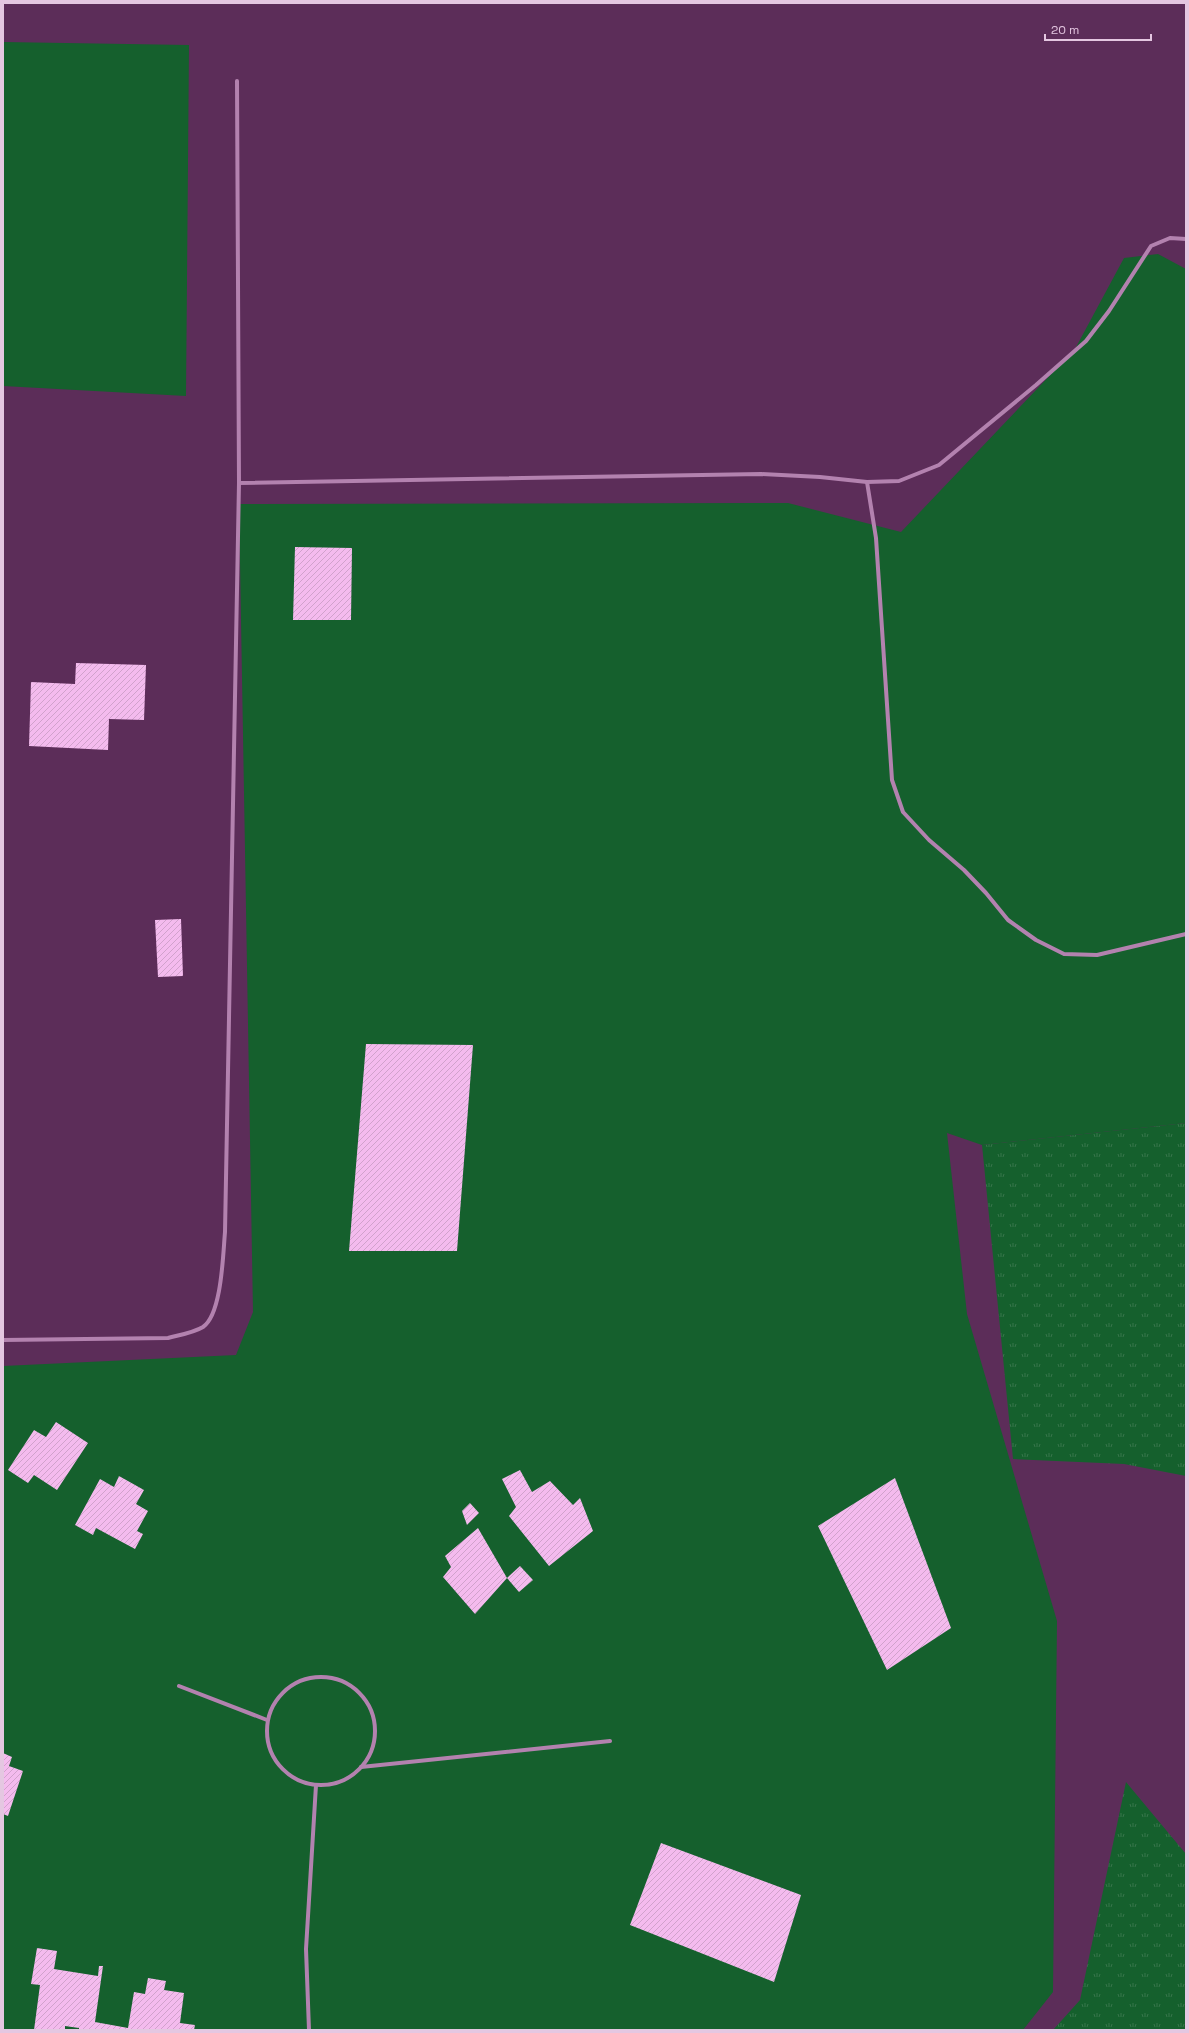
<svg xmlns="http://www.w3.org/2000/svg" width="1189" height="2033" font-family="'Space Grotesk',sans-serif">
<defs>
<pattern id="grass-tufts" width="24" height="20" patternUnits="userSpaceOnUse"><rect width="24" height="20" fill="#15602d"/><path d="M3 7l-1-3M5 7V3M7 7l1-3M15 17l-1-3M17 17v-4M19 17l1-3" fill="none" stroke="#37754b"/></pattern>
<pattern id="building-hatch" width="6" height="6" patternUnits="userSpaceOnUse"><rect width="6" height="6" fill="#f4bbee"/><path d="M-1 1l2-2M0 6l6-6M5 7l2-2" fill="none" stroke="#d1a2cc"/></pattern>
</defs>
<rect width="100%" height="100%" fill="#5c2d59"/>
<g fill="url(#grass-tufts)">
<path d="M1186,1123V1476L1124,1464L1013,1459L982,1145Z"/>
<path d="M1126,1782L1186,1854V2030H1053L1080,2000Z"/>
</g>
<g fill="#15602d">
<path d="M3,42L189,45L186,396L3,386Z"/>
<path d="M1158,254L1186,269V1123L982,1145L947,1133L967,1314L1057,1621L1053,1992L1023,2030H3V1366L236,1355L253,1312L239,504L788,503L901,532L1075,349L1124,258Z"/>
</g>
<g fill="url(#building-hatch)">
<path d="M295,547L352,548L351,620H293Z"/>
<path d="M76,663L146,665L144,720L109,719L108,750L29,746L31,682L75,684Z"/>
<path d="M181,919L183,976L158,977L155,920Z"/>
<path d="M366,1044L473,1045L457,1251H349Z"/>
<path d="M56,1422L88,1443L57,1490L34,1475L28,1483L8,1470L34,1430L46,1437Z"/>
<path d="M520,1470L532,1492L550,1481L573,1505L580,1498L593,1531L549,1566L509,1516L516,1507L502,1479Z"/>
<path d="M119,1476L144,1490L136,1504L148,1511L137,1531L143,1534L135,1549L96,1528L93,1535L75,1525L100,1479L114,1487Z"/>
<path d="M895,1478L951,1628L887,1670L818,1526Z"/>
<path d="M470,1503L479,1513L467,1525L462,1511Z"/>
<path d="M478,1528L507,1578L475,1614L443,1577L451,1567L445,1556Z"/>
<path d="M520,1566L533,1580L519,1592L507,1578Z"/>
<path d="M3,1753L12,1757L9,1766L23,1771L8,1816L3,1814Z"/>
<path d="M661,1843L801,1895L774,1982L630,1925Z"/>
<path d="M37,1948L57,1951L54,1969L98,1976L99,1966H103L95,2022L128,2028L134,1992L145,1994L148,1978L166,1981L164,1990L184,1993L180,2023L195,2025L194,2030H79V2028L65,2026V2030H34L40,1985L31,1984Z"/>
</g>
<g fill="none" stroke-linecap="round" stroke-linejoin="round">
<g stroke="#b382af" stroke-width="4">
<path d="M867,482L876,538L892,780L903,812L929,840L964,870L986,893L1008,920L1036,940L1064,954L1097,955L1186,934"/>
<path d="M239,483L761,474L820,477L867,482L899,481L939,465L1036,385L1086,341L1109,311L1151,246L1170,238L1186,239"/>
<path d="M3,1340L168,1338C179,1335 193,1333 203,1327C222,1314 223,1253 225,1232L239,483L237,81"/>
<circle cx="321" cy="1731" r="54"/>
<path d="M179,1686L267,1720"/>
<path d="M361,1767L610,1741"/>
<path d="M309,2030L306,1949L316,1785"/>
</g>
</g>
<rect width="1189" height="2033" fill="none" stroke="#e4c7e1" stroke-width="8"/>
<path d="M1045 34v6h106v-6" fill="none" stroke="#e4c7e1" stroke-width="2"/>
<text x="1051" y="34" font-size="12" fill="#e4c7e1" stroke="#5c2d59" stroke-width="3" paint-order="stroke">20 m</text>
</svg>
